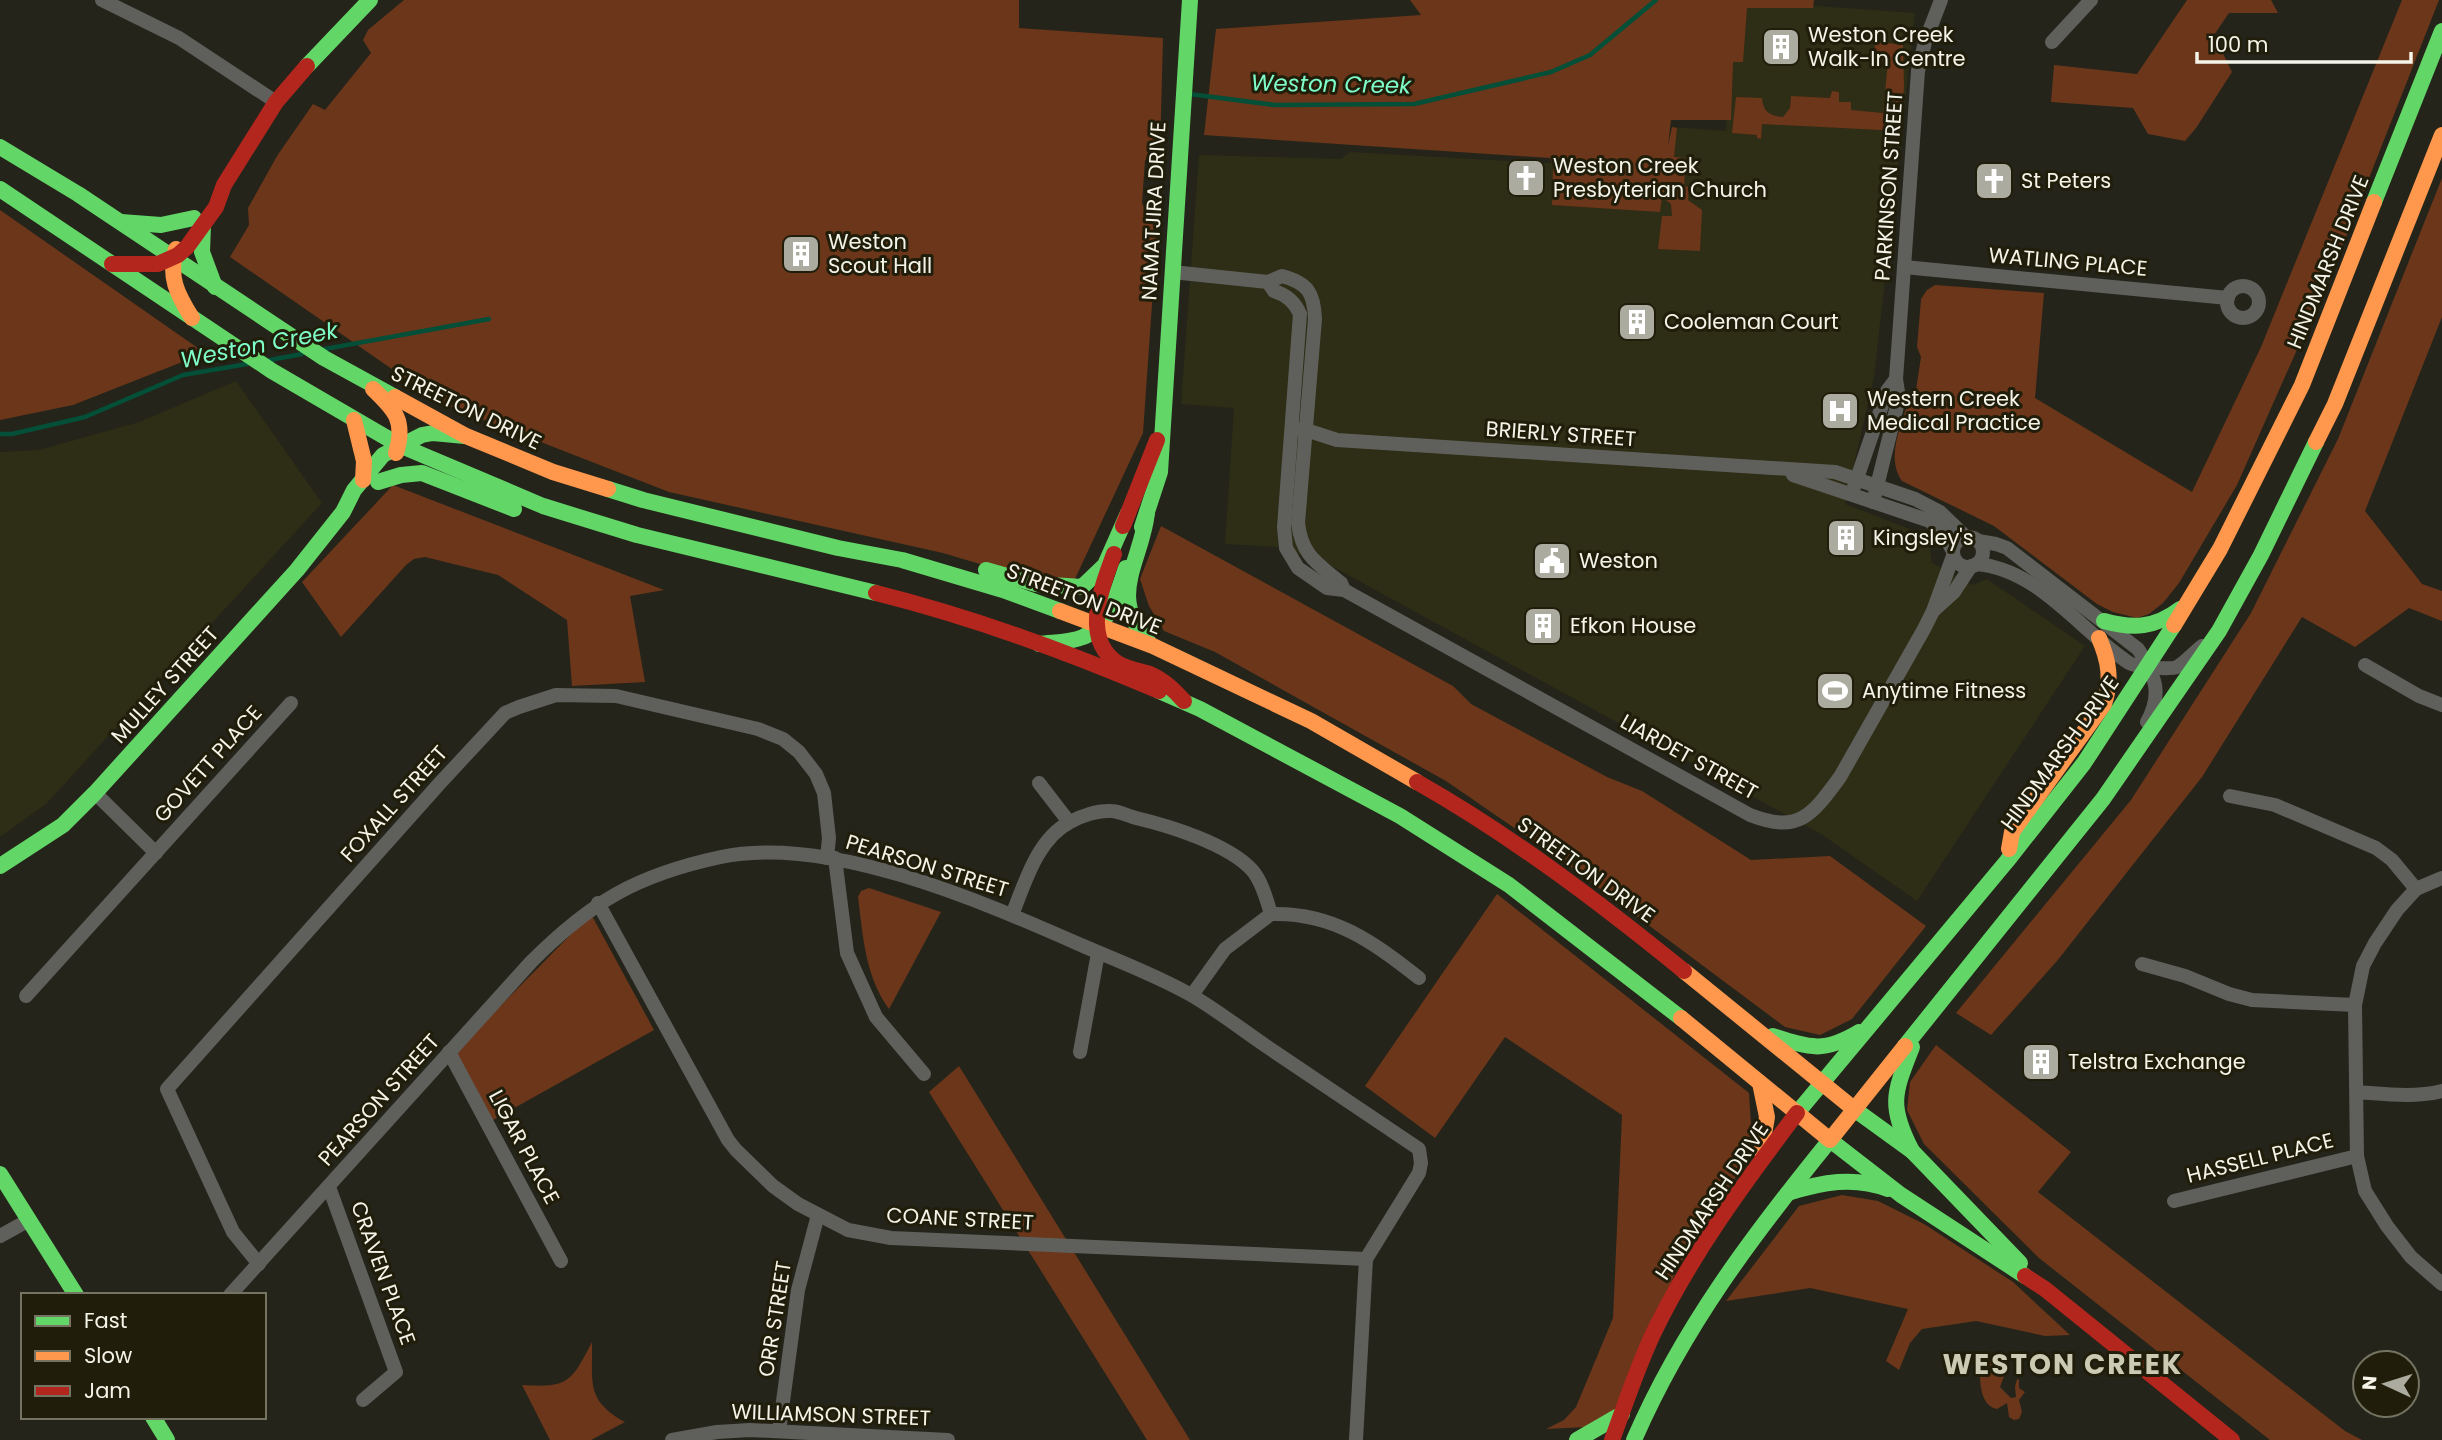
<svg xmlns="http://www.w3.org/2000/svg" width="2442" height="1440" font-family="Poppins,sans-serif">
<rect width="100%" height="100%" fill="#24241a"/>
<g fill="#2e2d15">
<path d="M1734,0L1915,13L1874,377L1845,504L1917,532L1930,549L1932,563L1973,585L1987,579L2085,646L1917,901L1821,834L1328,564L1277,547L1225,544L1234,408L1181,404L1199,155L1341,159L1350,152L1669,170L1672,127L1726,131Z"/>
<path d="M236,381L322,503L46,804L0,837V452L39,450L139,422Z"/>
</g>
<g fill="#6c361a">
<path d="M404,0H1019V28L1163,38L1160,152L1145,160L1142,203L1157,233L1143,433L1074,581L1033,580L943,553L669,492L441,403L230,257L249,225L248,208L277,156L313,104L325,110L371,53L363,40L368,30Z"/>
<path d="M1410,0H1814L1813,8H1747L1743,62H1733L1731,120H1671L1668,146L1672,127L1677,128L1674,157L1686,158L1684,186L1689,187L1688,200L1702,210L1700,251L1658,249L1662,216H1672L1671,204L1662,197L1660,212L1552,205L1553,167L1550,158L1204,135L1216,29L1421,15Z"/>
<path d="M2187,0H2271L2278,13H2229L2214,35L2232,72L2196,128L2185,141L2148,134L2133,108L2051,102L2054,65L2137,74Z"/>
<path d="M2402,0H2439L2338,257L2237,485L2179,583L2163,603L2149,614L2137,618L2113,612L2097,604L1994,526L1902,481C1884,456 1904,420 1911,393L1916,390L1921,357L1917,347L1921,299L1927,290L1935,285L2044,293L2035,398L2192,492L2261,347Z"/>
<path d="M1880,42L1903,45L1904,87L1900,131L1762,124L1761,139L1757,138V135L1732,133L1736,97L1762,98C1763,112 1770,116 1783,117L1790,108L1791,96L1830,98L1832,91L1839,92V102H1851V110L1883,113L1888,62L1874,61L1875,44Z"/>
<path d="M2442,178V317L2365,511L2422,584L2442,591V621L2409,608L2355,647L2302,617L2202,777L2057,961L1991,1035L1956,1013L2131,800L2251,613L2338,439Z"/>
<path d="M0,210L205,353L73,405L0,420Z"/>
<path d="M393,485L664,590L630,596L645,682L572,686L567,620L498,575L425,557L414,559L406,565L341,637L302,582Z"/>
<path d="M1161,526L1453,686L1471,704L1607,777L1642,791L1751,860L1830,856L1926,926L1852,1019L1820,1035L1785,1027L1564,862L1446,781L1215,652L1164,631L1149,606L1140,579Z"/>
<path d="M869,888L941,912L889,1009C865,976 863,936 858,897L861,891Z"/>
<path d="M1497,894L1749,1093L1751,1125L1748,1158L1678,1267L1607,1426L1546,1429L1564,1420L1576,1407L1613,1318L1622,1115L1505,1037L1435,1138L1365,1086Z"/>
<path d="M591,914L654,1030L493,1120L454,1053Z"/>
<path d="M1936,1045L2071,1152L2038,1192L2345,1431L2362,1440H2270L2039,1258L1924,1144L1907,1110L1910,1082Z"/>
<path d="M959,1066L1190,1440H1147L929,1092Z"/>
<path d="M1842,1195L1878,1201L1924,1224L2013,1282L2070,1335L2045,1336L1976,1321L1922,1329L1910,1343L1899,1370L1886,1361L1908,1309L1810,1288L1726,1301L1799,1206Z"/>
<path d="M592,1342C593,1382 585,1400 625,1422L591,1440H550L522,1385C569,1388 571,1382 592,1342Z"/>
<path d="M1983,1359L1989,1360L2006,1371L2000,1387L2011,1398L2016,1397L2015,1387L2017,1379L2019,1380V1388L2025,1392L2019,1400L2022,1412L2019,1419L2014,1420L2009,1417L2007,1403L1997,1409C1978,1405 1980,1377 1980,1361Z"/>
</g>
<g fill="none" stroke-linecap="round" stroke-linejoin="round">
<g stroke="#034f37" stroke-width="4.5">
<path d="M1189,94L1275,105L1414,104L1551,72L1590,55L1656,0"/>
<path d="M325,349L489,319"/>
<path d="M270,360L302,354"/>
<path d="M0,434H12L85,417L183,375L247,364"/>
</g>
<g stroke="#5f605c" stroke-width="14">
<path d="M102,0L179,38L276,102"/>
<path d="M2052,42L2091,0"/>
<path d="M1904,267L2228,298"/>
<path d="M1172,272L1268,282L1282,276C1308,283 1314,293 1315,319L1298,523C1302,556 1317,563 1341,583L1344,590"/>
<path d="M1268,282L1274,291C1287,295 1295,302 1300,314L1284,527L1286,548L1298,568L1327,588L1344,590L1750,815C1799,834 1812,815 1840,777L1924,629L1933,611L1953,556"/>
<circle cx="2243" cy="302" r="16"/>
<path d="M1292,429L1306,430L1337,440L1835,472L1915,499L1940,512L1966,537"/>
<path d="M1793,475L1930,521L1944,535L1953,551"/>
<path d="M1854,487L1887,391L1896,379"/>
<path d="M1873,502L1899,398L1896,379L1918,71L1925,42L1941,0"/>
<circle cx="1968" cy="552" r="15"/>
<path d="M1978,541L1996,544L2007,548L2138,649C2155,675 2163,693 2147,722"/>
<path d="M1976,564C2039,569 2079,630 2129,663C2136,667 2169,670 2177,667C2186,662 2194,652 2202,646"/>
<path d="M1934,610L1954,592L1971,566"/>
<path d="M2365,665L2419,696L2442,705"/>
<path d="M1039,783L1069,822"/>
<path d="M95,793L156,853"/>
<path d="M2230,796L2275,805L2376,848L2392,860L2416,889"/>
<path d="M835,858L847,953L876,1017L924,1074"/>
<path d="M2442,878L2416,889L2397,910L2375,943L2363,966L2355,1005L2357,1156L2365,1191L2387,1226L2411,1257L2442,1284"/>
<path d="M598,903L728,1140L736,1150L773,1186L798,1204L848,1230L891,1238L1366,1259"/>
<path d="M1012,915C1025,883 1037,839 1070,822C1081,816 1098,810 1111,811C1119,811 1128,816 1136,818C1170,826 1228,844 1252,870C1262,881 1267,901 1271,914"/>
<path d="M2142,964L2185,976L2229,994L2252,1000L2355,1005"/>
<path d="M1192,995L1225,949L1271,914C1333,912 1373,942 1419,978"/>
<path d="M26,996L291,703"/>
<path d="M449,1052L561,1261"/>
<path d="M1080,1052L1098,953"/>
<path d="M2357,1092C2385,1094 2414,1098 2442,1091"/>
<path d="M329,1187L396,1372L363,1400"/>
<path d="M2174,1201L2357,1156"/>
<path d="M0,1236L29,1220"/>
<path d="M259,1264L233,1232L167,1089L440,783L505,713L519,707L556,695L616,696L758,729L783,739L799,752L816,774L824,793L829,838L827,858"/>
<path d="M230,1295L531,962C591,902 636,875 721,857C829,834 983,902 1081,945C1118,961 1156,975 1191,995C1217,1010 1241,1029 1266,1046C1317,1080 1368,1115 1419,1149L1421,1163L1419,1173L1366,1259L1356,1440"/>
<path d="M779,1431L798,1290L818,1215"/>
<path d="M672,1440L717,1432L750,1430L948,1440"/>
</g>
<g stroke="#63d668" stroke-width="16">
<path d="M307,66L370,0"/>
<path d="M0,147L78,194L324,358L395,397"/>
<path d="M0,189L272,371L399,445L543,506L637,535L876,593"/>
<path d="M2374,202L2442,31"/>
<path d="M121,222L161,225L194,218"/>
<path d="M203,225L202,252L215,287"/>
<path d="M378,482L401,475L422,473L514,509"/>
<path d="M608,489L643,500L838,548L902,560L1003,590L1060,611"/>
<path d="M1147,513C1141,563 1107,596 1148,641"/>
<path d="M1142,527L1160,472L1190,0"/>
<path d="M986,570L1036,584L1082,587L1105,565L1128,513"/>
<path d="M2104,621C2133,629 2155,628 2180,609"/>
<path d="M1039,644C1054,642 1069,643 1083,637C1109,627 1118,591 1126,568"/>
<path d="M1159,691L1200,709L1400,816L1509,885L1681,1018"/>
<path d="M0,866L63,825L95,793L297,570L343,512L354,490L383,455L422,435L433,433L465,436"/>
<path d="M1773,1036C1810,1048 1824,1053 1859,1032"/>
<path d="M1905,1046L2103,799L2219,631L2261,555L2316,442"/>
<path d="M1912,1047C1894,1093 1888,1105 1912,1151"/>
<path d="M1854,1109L1912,1151L2020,1263"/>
<path d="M1797,1113L2007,861L2084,763L2174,625"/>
<path d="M0,1174L76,1295"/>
<path d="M1788,1193C1822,1182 1854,1176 1888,1189"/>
<path d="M153,1417L167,1440"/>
<path d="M1577,1440L1622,1414"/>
<path d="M1634,1440C1683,1327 1753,1235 1830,1140L1901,1195L2025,1276"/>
</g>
<g stroke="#ff974d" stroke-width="16">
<path d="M176,249C168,277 177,294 192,318"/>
<path d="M373,389C395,410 406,421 396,453"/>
<path d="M395,397L466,436L553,472L608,489"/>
<path d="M354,420L364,461L363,480"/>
<path d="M2316,442L2335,404L2442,135"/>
<path d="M1060,611L1153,646L1311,721L1417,782"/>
<path d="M2174,625L2220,549L2302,385L2374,202"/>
<path d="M2009,849L2012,832L2104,704C2112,680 2109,661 2099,638"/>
<path d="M1684,971L1854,1109"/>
<path d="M1681,1018L1830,1140L1905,1046"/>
<path d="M1760,1083L1767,1117L1761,1151"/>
</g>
<g stroke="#b3261e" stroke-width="16">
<path d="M112,264H158L178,255L187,247L216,207L224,185L276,102L307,66"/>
<path d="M1123,526L1157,440"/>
<path d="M1114,554C1102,587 1080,640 1119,664C1128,669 1140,671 1150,674C1164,680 1174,690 1184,701"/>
<path d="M876,593C972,617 1068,652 1159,691"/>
<path d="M1417,782C1512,836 1599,902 1684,971"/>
<path d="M2025,1276L2045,1289L2232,1440"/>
<path d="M1612,1440C1625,1405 1637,1368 1653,1334C1691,1255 1744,1183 1797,1113"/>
</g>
</g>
<defs>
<symbol id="building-square" viewBox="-11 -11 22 22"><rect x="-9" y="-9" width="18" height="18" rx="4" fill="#acaba0" stroke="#201e0b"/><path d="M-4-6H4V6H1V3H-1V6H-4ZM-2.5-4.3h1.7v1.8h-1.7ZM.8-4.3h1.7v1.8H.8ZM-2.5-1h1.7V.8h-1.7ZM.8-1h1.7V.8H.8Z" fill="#fff"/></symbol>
<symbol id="church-square" viewBox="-11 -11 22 22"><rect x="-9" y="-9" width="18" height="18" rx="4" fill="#acaba0" stroke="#201e0b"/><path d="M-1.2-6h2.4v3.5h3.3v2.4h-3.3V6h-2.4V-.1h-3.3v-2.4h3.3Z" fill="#fff"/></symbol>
<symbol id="hospital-square" viewBox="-11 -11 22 22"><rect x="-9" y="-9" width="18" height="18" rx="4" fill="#acaba0" stroke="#201e0b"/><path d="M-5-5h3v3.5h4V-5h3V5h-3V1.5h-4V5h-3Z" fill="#fff"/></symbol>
<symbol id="civic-square" viewBox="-11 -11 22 22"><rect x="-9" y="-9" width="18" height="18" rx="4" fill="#acaba0" stroke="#201e0b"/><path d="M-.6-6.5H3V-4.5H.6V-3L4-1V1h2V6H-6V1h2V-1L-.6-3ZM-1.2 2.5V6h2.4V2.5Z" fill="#fff"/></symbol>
<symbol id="stadium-square" viewBox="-11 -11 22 22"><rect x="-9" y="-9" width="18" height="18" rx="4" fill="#acaba0" stroke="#201e0b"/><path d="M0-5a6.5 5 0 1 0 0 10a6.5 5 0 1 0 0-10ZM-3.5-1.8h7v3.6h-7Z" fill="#fff"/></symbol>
</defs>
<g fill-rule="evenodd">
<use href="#building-square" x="1759" y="25" width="44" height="44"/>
<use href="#church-square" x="1504" y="156" width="44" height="44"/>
<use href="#church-square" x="1972" y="159" width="44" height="44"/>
<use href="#building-square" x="779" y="232" width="44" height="44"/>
<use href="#building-square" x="1615" y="300" width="44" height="44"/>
<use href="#hospital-square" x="1818" y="389" width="44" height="44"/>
<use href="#building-square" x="1824" y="516" width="44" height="44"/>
<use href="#civic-square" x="1530" y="539" width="44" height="44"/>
<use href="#building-square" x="1521" y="604" width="44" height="44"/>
<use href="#stadium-square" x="1813" y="669" width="44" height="44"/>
<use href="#building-square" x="2019" y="1040" width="44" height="44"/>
</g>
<g text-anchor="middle" stroke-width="6" stroke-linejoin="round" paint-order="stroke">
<g font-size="21" fill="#f5f4e8" stroke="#201e0b" text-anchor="start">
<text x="1808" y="42">Weston Creek<tspan x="1808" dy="24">Walk-In Centre</tspan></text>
<text x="1553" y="173">Weston Creek<tspan x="1553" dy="24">Presbyterian Church</tspan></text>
<text x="2021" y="188">St Peters</text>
<text x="828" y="249">Weston<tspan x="828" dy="24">Scout Hall</tspan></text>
<text x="1664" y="329">Cooleman Court</text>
<text x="1867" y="406">Western Creek<tspan x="1867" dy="24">Medical Practice</tspan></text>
<text x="1873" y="545">Kingsley's</text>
<text x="1579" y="568">Weston</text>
<text x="1570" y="633">Efkon House</text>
<text x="1862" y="698">Anytime Fitness</text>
<text x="2068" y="1069">Telstra Exchange</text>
</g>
<g font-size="21" fill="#f5f4e8" stroke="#201e0b">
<text transform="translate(1889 186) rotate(-86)" y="7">PARKINSON STREET</text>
<text transform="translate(1154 211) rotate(-87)" y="7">NAMATJIRA DRIVE</text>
<text transform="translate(2068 262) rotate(5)" y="7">WATLING PLACE</text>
<text transform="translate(2328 262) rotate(-68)" y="7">HINDMARSH DRIVE</text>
<text transform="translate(466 408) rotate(26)" y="7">STREETON DRIVE</text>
<text transform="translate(1561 434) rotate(4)" y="7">BRIERLY STREET</text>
<text transform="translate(1084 599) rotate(21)" y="7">STREETON DRIVE</text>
<text transform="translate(165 685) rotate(-48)" y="7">MULLEY STREET</text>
<text transform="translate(2060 753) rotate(-54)" y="7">HINDMARSH DRIVE</text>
<text transform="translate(1689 757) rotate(29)" y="7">LIARDET STREET</text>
<text transform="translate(208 764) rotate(-48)" y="7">GOVETT PLACE</text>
<text transform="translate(394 804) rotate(-48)" y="7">FOXALL STREET</text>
<text transform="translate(927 866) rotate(17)" y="7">PEARSON STREET</text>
<text transform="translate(1586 870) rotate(36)" y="7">STREETON DRIVE</text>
<text transform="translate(379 1100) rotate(-48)" y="7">PEARSON STREET</text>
<text transform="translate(524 1147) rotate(62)" y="7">LIGAR PLACE</text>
<text transform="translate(2260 1158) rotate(-14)" y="7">HASSELL PLACE</text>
<text transform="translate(1712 1201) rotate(-56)" y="7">HINDMARSH DRIVE</text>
<text transform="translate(960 1219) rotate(3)" y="7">COANE STREET</text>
<text transform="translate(383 1273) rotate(70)" y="7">CRAVEN PLACE</text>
<text transform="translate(775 1319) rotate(-81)" y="7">ORR STREET</text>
<text transform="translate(831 1415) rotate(2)" y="7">WILLIAMSON STREET</text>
</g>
<g font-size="23" font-style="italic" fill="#7ffdc9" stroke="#201e0b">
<text transform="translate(1331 84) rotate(1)" y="8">Weston Creek</text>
<text transform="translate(259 345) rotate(-11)" y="8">Weston Creek</text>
</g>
<g font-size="28" font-weight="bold" letter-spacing="2" fill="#cbcab2" stroke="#201e0b">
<text x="2063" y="1374">WESTON CREEK</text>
</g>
</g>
<rect x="21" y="1293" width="245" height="126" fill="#201e0b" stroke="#757463" stroke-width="2"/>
<rect x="35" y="1316" width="35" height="10" fill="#63d668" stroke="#757463" stroke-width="2"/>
<text x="84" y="1328" font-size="21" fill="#f5f4e8">Fast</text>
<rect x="35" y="1351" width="35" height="10" fill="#ff974d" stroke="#757463" stroke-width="2"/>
<text x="84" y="1363" font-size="21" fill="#f5f4e8">Slow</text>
<rect x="35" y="1386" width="35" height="10" fill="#b3261e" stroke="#757463" stroke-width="2"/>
<text x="84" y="1398" font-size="21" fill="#f5f4e8">Jam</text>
<g transform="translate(2386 1384) rotate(274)"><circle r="33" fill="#201e0b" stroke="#757463" stroke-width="2"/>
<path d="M0-5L12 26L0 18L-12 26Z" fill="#acaba0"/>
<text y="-10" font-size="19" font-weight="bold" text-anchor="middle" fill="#f5f4e8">N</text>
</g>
<path d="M2197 52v10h214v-10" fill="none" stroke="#f5f4e8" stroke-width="3.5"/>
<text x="2208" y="52" font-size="21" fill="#f5f4e8" stroke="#201e0b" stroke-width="5" paint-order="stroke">100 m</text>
</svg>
